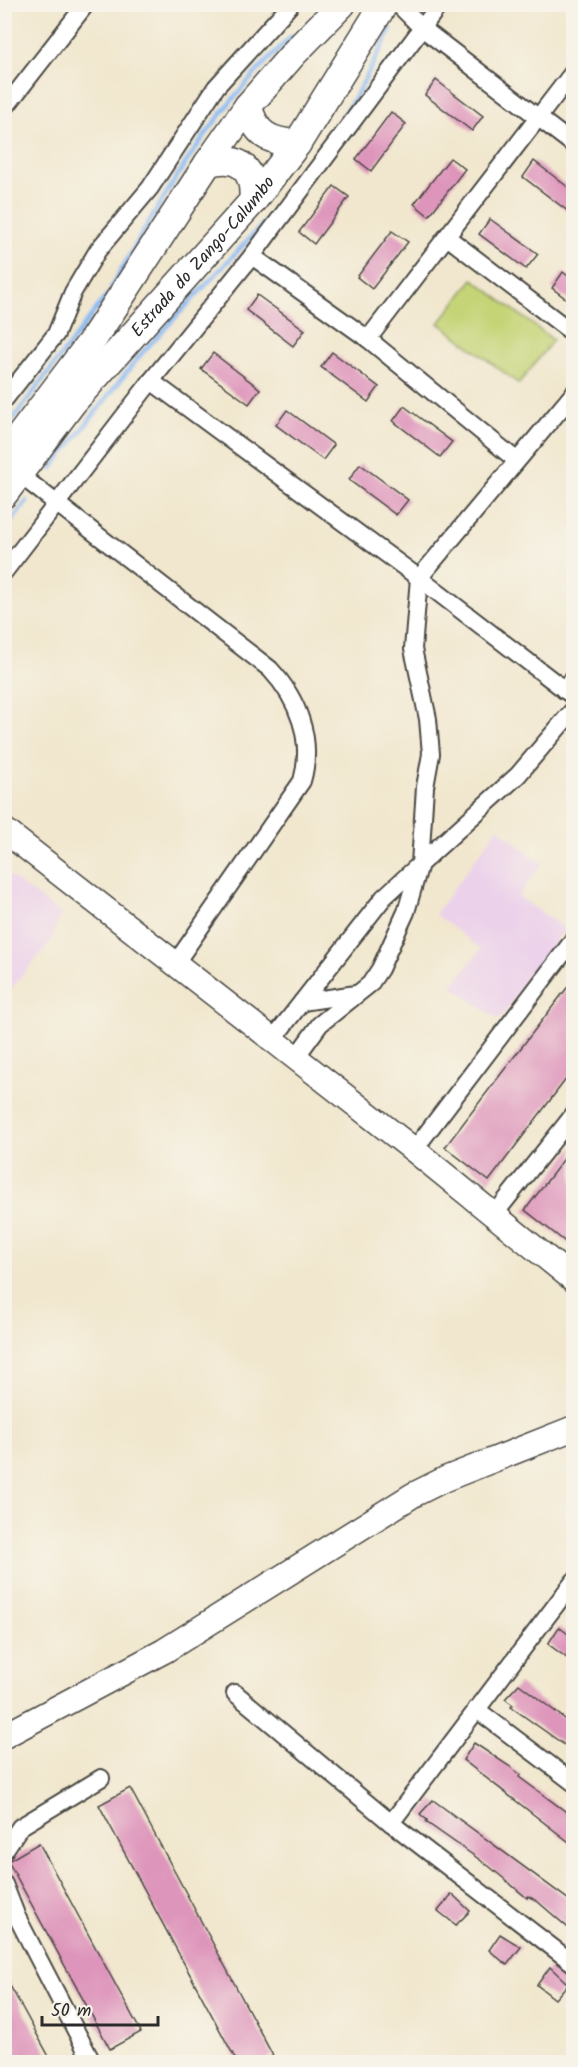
<svg xmlns="http://www.w3.org/2000/svg" width="578" height="2067" font-family="Kalam,sans-serif">
<rect width="100%" height="100%" fill="#f7f3e8"/>
<filter id="ink" filterUnits="userSpaceOnUse"><feTurbulence type="fractalNoise" baseFrequency=".0167" numOctaves="2"/><feDisplacementMap in="SourceGraphic" scale="12" xChannelSelector="R" yChannelSelector="G"/><feConvolveMatrix kernelMatrix="1 2 1 2 8 2 1 2 1" color-interpolation-filters="sRGB"/></filter>
<filter id="wash" filterUnits="userSpaceOnUse"><feTurbulence type="fractalNoise" baseFrequency=".008" numOctaves="4" result="noise"/><feDisplacementMap in="SourceGraphic" scale="24" xChannelSelector="R" yChannelSelector="G"/><feGaussianBlur stdDeviation="1.35" result="paint"/><feColorMatrix in="noise" values="0 0 0 0 0 0 0 0 0 0 0 0 0 0 0 0 0 1.4 0 .05"/><feComposite in="paint" operator="in"/></filter>
<g filter="url(#wash)">
<rect width="100%" height="100%" fill="#f1e7ce"/>
<g fill="#ecd1ea">
<path d="M498,828L542,864L518,896L565,929L499,1020L452,986L481,949L435,914Z"/>
<path d="M5,872L60,914L51,941L5,996Z"/>
</g>
<path fill="#c5d476" stroke="#788050" stroke-width="1.5" d="M473,279L553,340L519,384L439,323Z"/>
<g fill="none" stroke-linecap="round" stroke-linejoin="round">
<g stroke="#88b9f4" stroke-width="4.5">
<path d="M328,141L361,87L391,29"/>
<path d="M111,288C166,192 209,114 291,37"/>
<path d="M4,431L107,295"/>
<path d="M52,468L141,354L278,208"/>
<path d="M4,531L27,501"/>
</g>
</g>
<g id="blocks">
<g fill="#de95bb">
<path d="M436,80L483,116L472,131L425,95Z"/>
<path d="M391,112L406,124L371,171L356,159Z"/>
<path d="M450,158L465,169L429,216L414,204Z"/>
<path d="M534,161L573,191V215L523,177Z"/>
<path d="M334,186L349,197L314,244L299,232Z"/>
<path d="M490,219L538,254L526,269L479,234Z"/>
<path d="M392,231L408,242L372,289L357,277Z"/>
<path d="M563,272L573,280V304L552,288Z"/>
<path d="M257,295L305,330L293,346L246,310Z"/>
<path d="M332,352L379,387L368,402L321,367Z"/>
<path d="M213,353L260,389L249,404L201,369Z"/>
<path d="M404,406L452,442L440,457L393,421Z"/>
<path d="M287,410L334,445L323,460L276,425Z"/>
<path d="M360,464L408,500L396,515L349,480Z"/>
<path d="M573,980V1070L489,1181L445,1147Z"/>
<path d="M573,1147V1237L568,1244L525,1210Z"/>
<path d="M559,1627L573,1638V1649L567,1658L548,1644Z"/>
<path d="M519,1684L573,1725V1751L511,1707L513,1705L505,1699Z"/>
<path d="M474,1743L509,1766L521,1775L519,1777L573,1817V1845L463,1760Z"/>
<path d="M130,1788L273,2056L260,2062H237L99,1805Z"/>
<path d="M433,1800L573,1903V1932L537,1901L528,1896L527,1898L490,1867L426,1822L427,1820L420,1814Z"/>
<path d="M39,1843L141,2032L110,2049L8,1861Z"/>
<path d="M452,1894L470,1911L456,1925L438,1911Z"/>
<path d="M500,1934L521,1947L507,1965L489,1950Z"/>
<path d="M550,1967L568,1984L555,1999L537,1985Z"/>
<path d="M4,1975L23,2009L52,2062H11L4,2051Z"/>
</g>
</g>
</g>
<g filter="url(#ink)">
<use href="#blocks" fill-opacity="0" stroke="#494743" stroke-width="1.5"/>
<g fill="none" stroke-linecap="round" stroke-linejoin="round">
<defs>
<g id="street">
<path d="M398,4L422,28L574,145"/>
<path d="M4,109L86,4"/>
<path d="M447,237L574,334"/>
<path d="M252,256L368,339L516,460"/>
<path d="M368,339L574,71"/>
<path d="M151,381L419,578L574,697"/>
<path d="M4,400L56,334L73,292L98,250L150,188L216,87L291,4"/>
<path d="M20,475L270,669C298,699 314,740 302,781L175,964"/>
<path d="M4,572L151,381L252,256L440,4"/>
<path d="M564,690L574,677"/>
<path d="M302,1002L356,994"/>
<path d="M273,1039L384,897L420,864L425,787L431,754L428,719L413,649L419,578L574,393"/>
<path d="M296,1057L320,1024L370,984L380,969L406,912L420,864L518,775L574,709"/>
<path d="M414,1150L574,939"/>
<path d="M494,1215L574,1114"/>
<path d="M235,1693L391,1823L574,1964"/>
<path d="M476,1709L574,1783"/>
<path d="M391,1823L574,1581"/>
<path d="M4,1851L20,1827L101,1778"/>
<path d="M4,1884L17,1917L92,2062"/>
</g>
<g id="secondary">
<path d="M4,830L414,1150L574,1280"/>
<path d="M4,1736L164,1651L413,1495L445,1479L574,1428"/>
</g>
<g id="primary">
<path d="M248,106C256,135 268,141 297,144"/>
<path d="M208,163C239,154 255,169 253,201"/>
<path d="M4,457L94,338L208,163L248,106L295,52L342,4"/>
<path id="s1" d="M4,494L73,402L253,201L297,144L384,4"/>
</g>
</defs>
<use href="#street" stroke="#494743" stroke-width="20"/>
<use href="#secondary" stroke="#494743" stroke-width="27"/>
<use href="#primary" stroke="#494743" stroke-width="30"/>
<use href="#street" stroke="#fff" stroke-width="16"/>
<use href="#secondary" stroke="#fff" stroke-width="24"/>
<use href="#primary" stroke="#fff" stroke-width="27"/>
</g>
</g>
<g text-anchor="middle" stroke-width="6" stroke-linejoin="round" paint-order="stroke">
<g font-size="18" fill="#2b2b2b" stroke="#f7f3e8">
<text dy="6" stroke="none"><textPath href="#s1" startOffset="310">Estrada do Zango-Calumbo</textPath></text>
</g>
</g>
<rect width="578" height="2067" fill="none" stroke="#f7f3e8" stroke-width="24"/>
<path d="M42 2016v9h116v-9" fill="none" stroke="#2b2b2b" stroke-width="3"/>
<text x="51" y="2016" font-size="18" fill="#2b2b2b" stroke="#f7f3e8" stroke-width="4.5" paint-order="stroke">50 m</text>
</svg>
